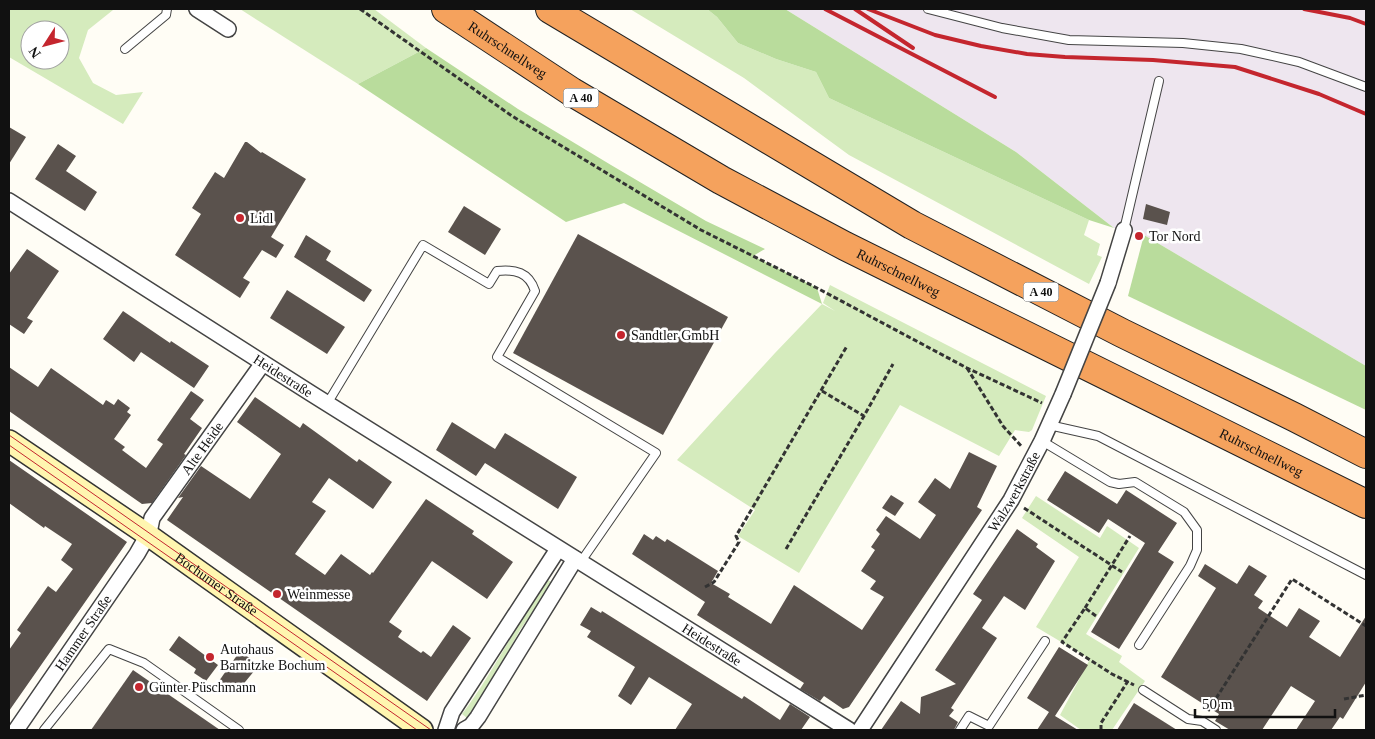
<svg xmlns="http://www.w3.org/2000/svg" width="1375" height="739" font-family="Georgia,serif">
<rect width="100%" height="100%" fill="#fffdf5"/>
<path fill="#eee6ef" d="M785,9H1366V366L1144,235L1114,228L1016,152Z"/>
<g fill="#d5ebbd" fill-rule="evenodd">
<path d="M9,9H123L113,10L88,30L79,58L93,83L116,95L143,92L123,124L9,57ZM30,30H60V60H30Z"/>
<path d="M240,9H374L426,48L358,84Z"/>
<path d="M630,9H707L717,17L738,43L776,59L816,72L829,98L1089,220L1084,235L1100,244L1097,255L1102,257L1089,284L849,155L744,78Z"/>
<path d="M830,285L1046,396L1032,430L1029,432L1015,430L999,456L900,405L799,573L738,536L755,510L677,460L775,353L822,304L835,311L823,303Z"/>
<path d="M1036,496L1100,538L1107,526L1139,548L1086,634L1122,656L1119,662L1145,681L1112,730H1081L1060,715L1090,659L1036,627L1079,557L1022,518Z"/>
<path d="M548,580L553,583L520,630L491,683L467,718L462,714C494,672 516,623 548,580Z"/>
</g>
<g fill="#b9dc9c">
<path d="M707,9H785L1016,152L1114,228L1089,220L829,98L816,72L776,59L738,43L717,17Z"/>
<path d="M426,48L518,109L611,165L706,221L765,249L753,256L817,288L822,304L624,203L566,222L358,84Z"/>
<path d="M1144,235L1366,366V410L1128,296Z"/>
</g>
<g fill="#5a524d">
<path d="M9,127L26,137L9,164Z"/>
<path d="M245,142H247L261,153L262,152L306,179L271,237L284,245L276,258L262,250L243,278L250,282L240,298L175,255L201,214L192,208L215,172L224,178Z"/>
<path d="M58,144L76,156L66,171L97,192L85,211L35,179Z"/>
<path d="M1146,204L1170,212L1167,225L1143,219Z"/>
<path d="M464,206L501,229L485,255L448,232Z"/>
<path d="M578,234L728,317L663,435L513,353Z"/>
<path d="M306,235L331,251L326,260L372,290L364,302L294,257Z"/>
<path d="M27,249L59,271L27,318L33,321L24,334L9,324V274Z"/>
<path d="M287,290L345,327L327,354L270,318Z"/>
<path d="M123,311L170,343L171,341L209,366L194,388L141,352L134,362L103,339Z"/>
<path d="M9,367L38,387L51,368L103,405L106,400L114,405L118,399L130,408L127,412L131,415L114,439L125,447L122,450L146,468L163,444L157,440L191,391L204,400L190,419L202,428L184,454L186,455L152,503L142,504L9,411Z"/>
<path d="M255,397L300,428L303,423L357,462L359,459L392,482L373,509L329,478L312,502L326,511L295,554L325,575L341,554L370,575L372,572L373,573L426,499L474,531L472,534L513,562L487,599L432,561L389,622L402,631L398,637L421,653L423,651L431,657L453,625L471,638L427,701L167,520L183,497L178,498L201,466L250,499L281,454L237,422Z"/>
<path d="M452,422L495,449L505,433L577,477L558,509L485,463L476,476L436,450Z"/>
<path d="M969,452L997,466L977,507L982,510L849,707L843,709L824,696L820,701L800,689L804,683L697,615L705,602L632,554L644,534L653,540L656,536L665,542L667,539L718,571L711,583L730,594L728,597L771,624L794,585L862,630L884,597L870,589L876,581L861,571L875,550L871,547L880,534L876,530L886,516L920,539L936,515L918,502L935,478L950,489Z"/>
<path d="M9,460L127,542L9,711V650L21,633L17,630L48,586L56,592L73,569L61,560L72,544L45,526L44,528L9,503Z"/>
<path d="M1065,471L1117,504L1126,490L1177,523L1158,552L1174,562L1119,649L1091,632L1145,543L1108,519L1099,533L1047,500Z"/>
<path d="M891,495L904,503L895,516L882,508Z"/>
<path d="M1017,529L1038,544L1036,547L1055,561L1025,610L1004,596L982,628L997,638L951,708L954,710L949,716L958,722L954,730H881L901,701L920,714L921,697L956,684L935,670L982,600L973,594Z"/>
<path d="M1205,564L1237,584L1249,565L1267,576L1254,595L1263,601L1258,608L1287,627L1299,608L1320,621L1309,637L1340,657L1366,616V682L1343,719L1340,717L1331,730H1296L1315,701L1291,686L1262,730H1230L1215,721L1219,714L1161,677L1216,588L1198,576Z"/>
<path d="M591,607L601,613L602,611L742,699L744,696L780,720L790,704L810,717L801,730H675L692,704L649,677L631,705L618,696L635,667L587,637L591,631L580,625Z"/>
<path d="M179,636L218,665L206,681L194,673L196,669L169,650Z"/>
<path d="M1059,647L1088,665L1055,716L1078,730H1037L1049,712L1027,698Z"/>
<path d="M240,651L259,665L236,693L219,681Z"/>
<path d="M133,670L220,730H91Z"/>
<path d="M1134,703L1177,730H1117Z"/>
</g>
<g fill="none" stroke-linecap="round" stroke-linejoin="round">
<defs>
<g id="service">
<path d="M928,9L1002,28L1069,40L1183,43L1241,49L1299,62L1366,87"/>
<path d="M125,49L166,15L167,9"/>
<path d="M1124,230L1159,81"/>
<path d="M327,404L423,245L489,284L497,271C515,269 529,272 535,291L497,357L656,453L580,563"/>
<path d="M1049,425L1098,436L1366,575"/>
<path d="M1042,441L1110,482L1119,484L1135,482L1184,512L1197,530V550L1190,566L1139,645"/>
<path d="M1143,690L1188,719L1202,721L1216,730"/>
<path d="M44,730L109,649L144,663L239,730"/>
<path d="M960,730L969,716L989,726L1045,641"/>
</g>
<g id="minor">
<path d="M197,9L228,29"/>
<path id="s1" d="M9,201L312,394L849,730"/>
<path d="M1108,283L1124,230"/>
<path id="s2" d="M16,730L137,554L149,533L152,518L263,363"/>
<path d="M446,730L452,712L558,549"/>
<path d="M464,730L471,726L478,717L575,559"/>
<path id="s3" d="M860,730L1011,500L1042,441L1063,394"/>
</g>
<g id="secondary">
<path id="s4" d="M9,441L148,535L422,730"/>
</g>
<g id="motorway">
<path id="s5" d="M446,9L572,92L721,180L845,246L1366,504"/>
<path d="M550,9L912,225L1122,333L1294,417L1366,454"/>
</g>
</defs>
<use href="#service" stroke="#444" stroke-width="10"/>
<use href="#minor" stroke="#444" stroke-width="18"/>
<use href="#secondary" stroke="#333" stroke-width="24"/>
<use href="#motorway" stroke="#222" stroke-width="30"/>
<g stroke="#333" stroke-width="3" stroke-dasharray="5 2.5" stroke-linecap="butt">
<path d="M360,9L512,116L701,230L817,288L967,368L1042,403"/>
<path d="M967,368L1003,426L1022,447"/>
<path d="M822,391L864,416"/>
<path d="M1024,508L1122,572"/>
<path d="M786,549L864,416L893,364"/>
<path d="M705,587L714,582L739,542L736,536L847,346"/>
<path d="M1085,608L1130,536"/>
<path d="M1096,616L1085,608L1062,642L1112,674L1134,685"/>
<path d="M1344,699L1366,695"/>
<path d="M1208,711L1292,579L1366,626"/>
<path d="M1101,730V723L1128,681"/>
</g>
<use href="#service" stroke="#fff" stroke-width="8"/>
<use href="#minor" stroke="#fff" stroke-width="15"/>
<use href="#secondary" stroke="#fff6b0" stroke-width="21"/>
<use href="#motorway" stroke="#f5a25d" stroke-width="28"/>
<g stroke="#c4262e" stroke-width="1">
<path d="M9,435L431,730"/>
<path d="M9,445L417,730"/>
</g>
<g stroke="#c4262e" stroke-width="4">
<path d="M825,9L995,97"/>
<path d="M855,9L913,48"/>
<path d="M868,9L935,35L981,46L1027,54L1065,57L1153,60L1235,67L1319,94L1366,114"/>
<path d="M1304,9L1350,18L1366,24"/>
</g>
<defs>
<path id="minor-bridge" d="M1063,394L1108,283"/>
</defs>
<use href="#minor-bridge" stroke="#444" stroke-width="18" stroke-linecap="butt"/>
<use href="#minor-bridge" stroke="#fff" stroke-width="15"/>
</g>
<g fill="#c4262e" stroke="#fff" stroke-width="2">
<circle cx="240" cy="218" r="5"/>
<circle cx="1139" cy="236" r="5"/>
<circle cx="621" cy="335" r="5"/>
<circle cx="277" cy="594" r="5"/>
<circle cx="210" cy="657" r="5"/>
<circle cx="139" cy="687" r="5"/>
</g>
<g text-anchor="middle" stroke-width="5" stroke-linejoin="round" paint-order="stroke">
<g fill="#fff" stroke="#585858" stroke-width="1">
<rect x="563.5" y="88.5" width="35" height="19" rx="4"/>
<rect x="1023.5" y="282.5" width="35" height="19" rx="4"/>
</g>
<g font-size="12" font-weight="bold" fill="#111">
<text x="581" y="102">A 40</text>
<text x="1041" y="296">A 40</text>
</g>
<g font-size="14" fill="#111" stroke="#fff">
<text dy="5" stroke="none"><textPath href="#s5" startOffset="74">Ruhrschnellweg</textPath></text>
<text dy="5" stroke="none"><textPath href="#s5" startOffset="524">Ruhrschnellweg</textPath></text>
<text dy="5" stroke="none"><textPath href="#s1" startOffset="325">Heidestraße</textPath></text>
<text dy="5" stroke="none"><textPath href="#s2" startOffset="339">Alte Heide</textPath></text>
<text dy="5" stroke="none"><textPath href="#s5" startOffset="929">Ruhrschnellweg</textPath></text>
<text dy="5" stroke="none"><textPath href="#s3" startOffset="284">Walzwerkstraße</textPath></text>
<text dy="5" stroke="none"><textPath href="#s4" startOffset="252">Bochumer Straße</textPath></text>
<text dy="5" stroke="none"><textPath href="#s2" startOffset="118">Hammer Straße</textPath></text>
<text dy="5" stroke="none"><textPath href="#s1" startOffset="831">Heidestraße</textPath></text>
</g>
<g font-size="14" fill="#111" stroke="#fff" text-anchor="start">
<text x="250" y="223">Lidl</text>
<text x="1149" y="241">Tor Nord</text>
<text x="631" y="340">Sandtler GmbH</text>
<text x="287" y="599">Weinmesse</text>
<text x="220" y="654">Autohaus<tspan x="220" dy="16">Barnitzke Bochum</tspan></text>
<text x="149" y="692">Günter Püschmann</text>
</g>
</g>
<rect width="1375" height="739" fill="none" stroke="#111111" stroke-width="20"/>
<g transform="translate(45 45) rotate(234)"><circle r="24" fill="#ffffff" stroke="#a0a0a0"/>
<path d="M0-4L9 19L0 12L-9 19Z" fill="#c4262e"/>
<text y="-8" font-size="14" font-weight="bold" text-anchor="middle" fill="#111111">N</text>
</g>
<path d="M1195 709v8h140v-8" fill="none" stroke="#111111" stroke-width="2.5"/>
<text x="1202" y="709" font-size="15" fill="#111111" stroke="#ffffff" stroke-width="4" paint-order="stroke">50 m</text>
</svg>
